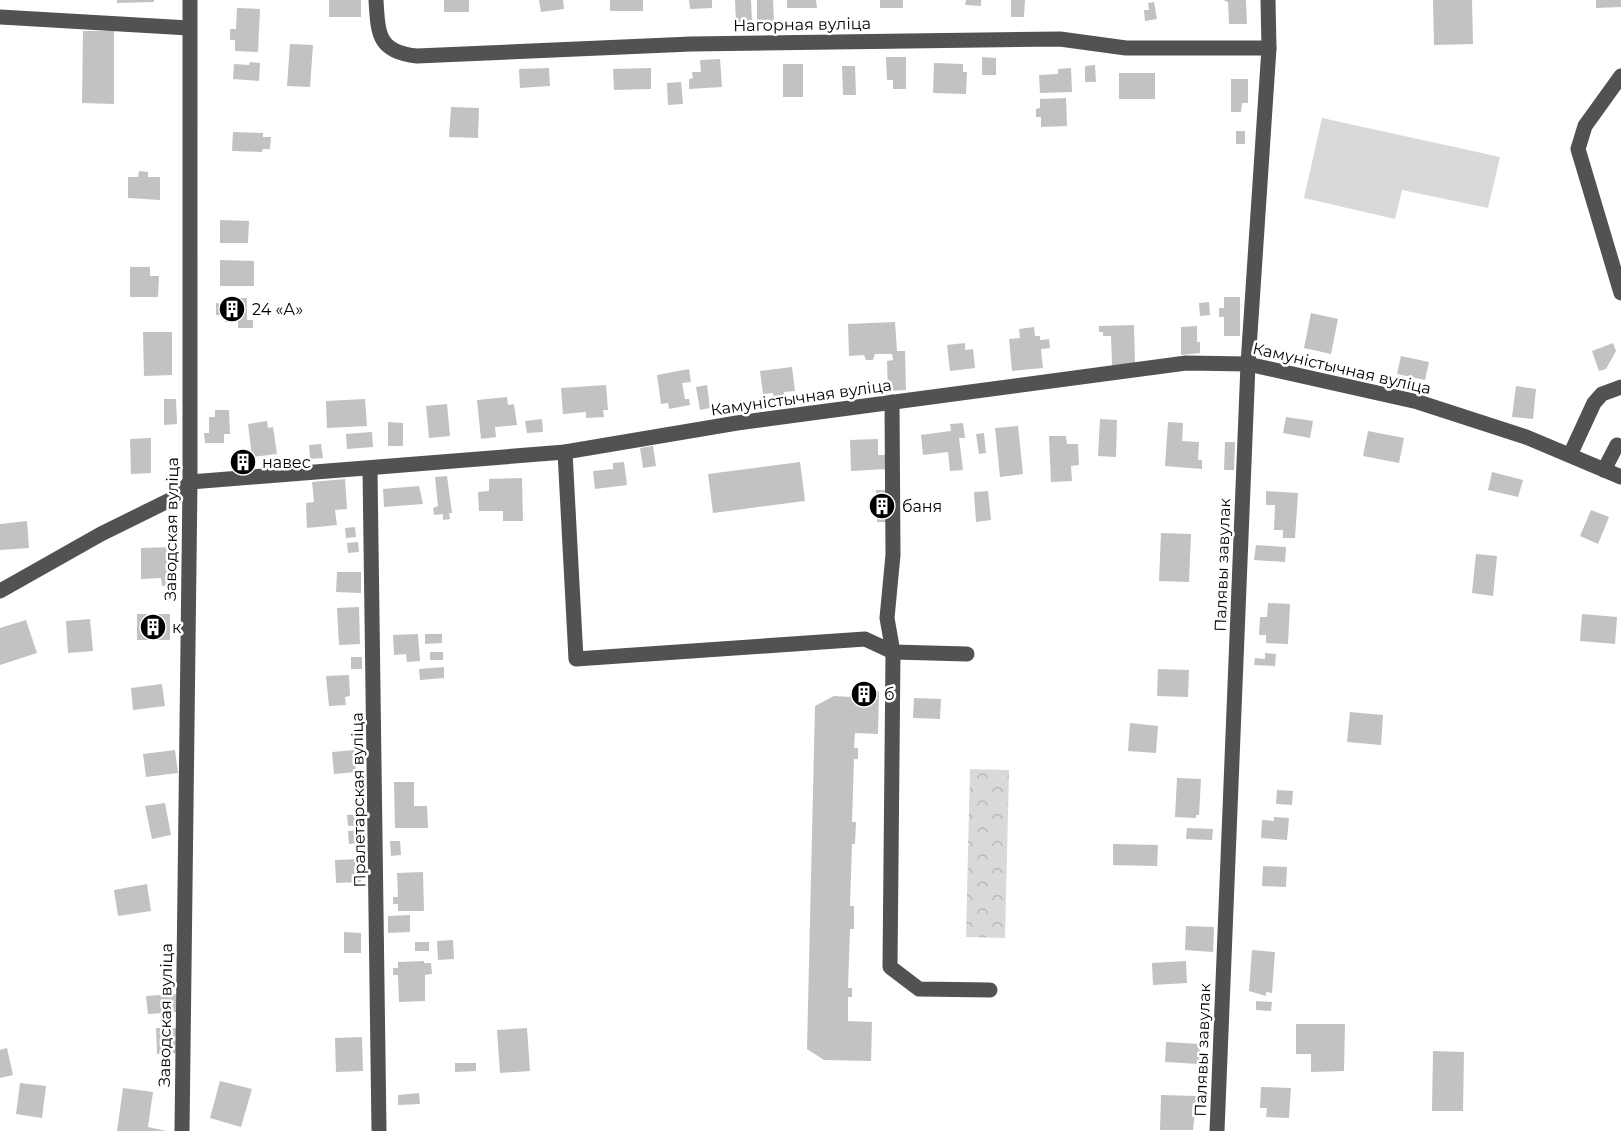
<svg xmlns="http://www.w3.org/2000/svg" width="1621" height="1131" font-family="Montserrat,sans-serif">
<defs>
<pattern id="park-crowns" width="20" height="18" patternUnits="userSpaceOnUse" patternTransform="scale(1.5)"><rect width="20" height="18" fill="#d9d9d9"/><path d="M2 6a3 3 0 1 1 6 0M12 15a3 3 0 1 1 6 0" fill="none" stroke="#b8b8b8"/></pattern>
</defs>
<rect width="100%" height="100%" fill="#fff"/>
<path fill="#d9d9d9" d="M1322,118L1500,157L1488,208L1402,190L1395,219L1304,198Z"/>
<path fill="url(#park-crowns)" d="M970,769L1009,770L1005,938L966,937Z"/>
<g fill="#c2c2c2">
<path d="M117,0H154V2L117,3Z"/>
<rect x="329" y="0" width="32" height="17"/>
<rect x="444" y="0" width="25" height="12"/>
<path d="M539,0H563L564,9L541,12Z"/>
<rect x="610" y="0" width="33" height="11"/>
<path d="M689,0H712V8L690,9Z"/>
<path d="M735,0H751L752,22H736Z"/>
<path d="M757,0H773L774,22H757Z"/>
<path d="M787,0H816L817,8H787Z"/>
<rect x="880" y="0" width="23" height="8"/>
<path d="M966,0H981V6L965,5Z"/>
<path d="M1011,0H1025L1024,17H1011Z"/>
<path d="M1223,0H1246L1247,24H1229L1228,2Z"/>
<path d="M1433,0H1472L1473,44L1434,45Z"/>
<path d="M1596,0H1621V7L1596,8Z"/>
<path d="M1154,2L1157,19L1145,21L1144,10H1149L1148,3Z"/>
<path d="M237,8L260,9L258,52L235,51V40H230V29H236Z"/>
<path d="M83,31H114V104L82,103Z"/>
<path d="M290,44L313,45L310,87L287,86Z"/>
<path d="M886,57H906V89H893V80H887Z"/>
<path d="M982,57L996,58V75H982Z"/>
<path d="M720,59L722,87L689,89V79L693,78L692,72H701L700,60Z"/>
<path d="M250,62L260,63L259,81L233,79L234,64L249,65Z"/>
<path d="M934,63L963,64V72H967L966,94L933,93Z"/>
<rect x="783" y="64" width="20" height="33"/>
<path d="M1095,65L1096,82H1085V66Z"/>
<path d="M842,66H855L856,95H843Z"/>
<path d="M549,68L550,86L520,88L519,69Z"/>
<path d="M651,68V89L614,90L613,69Z"/>
<path d="M1071,68L1072,92L1040,93L1039,75L1058,74V69Z"/>
<rect x="1119" y="73" width="36" height="26"/>
<path d="M1231,79H1248V103H1242L1241,112H1231Z"/>
<path d="M681,82L683,104L668,105L667,83Z"/>
<path d="M1066,98L1067,126L1041,127V117H1036V109L1040,108V99Z"/>
<path d="M451,107L479,108L478,138L449,137Z"/>
<rect x="1236" y="131" width="9" height="13"/>
<path d="M233,132L263,133V137H271L270,149H263L262,152L232,151Z"/>
<path d="M139,171L148,172V177H160V200L128,198V177H138Z"/>
<path d="M220,220L249,221L248,243H220Z"/>
<path d="M220,260L254,261V286H220Z"/>
<path d="M130,267H150V276H159L158,297H130Z"/>
<path d="M1224,297H1240V336H1224V317H1219V308H1224Z"/>
<path d="M225,298H247V320H253V328H238V322H225V315H216V303L225,304Z"/>
<path d="M1209,302L1210,315L1200,316L1199,303Z"/>
<path d="M1311,313L1338,319L1331,354L1304,348Z"/>
<path d="M895,322L897,351H905L906,390L888,391L887,361L893,360L892,354H875L873,360H866L864,355L849,356L848,324Z"/>
<path d="M1134,325L1135,365H1112L1111,336H1103V332H1099V326Z"/>
<path d="M1197,326V342H1200V353L1181,355V327Z"/>
<path d="M1034,327L1035,336H1040V340L1049,339L1050,348L1041,349L1043,368L1012,371L1009,339L1020,338L1019,329Z"/>
<path d="M143,332H172V375L144,376Z"/>
<path d="M965,343V350L973,349L975,368L950,371L947,345Z"/>
<path d="M1613,343L1616,351L1606,369L1599,371L1592,351Z"/>
<path d="M1401,356L1429,362L1425,380L1397,374Z"/>
<path d="M792,367L795,391L784,392L785,399L774,401L773,393L763,394L760,371Z"/>
<path d="M689,369L691,382L682,383L685,399H689L690,405L669,409L668,403L661,404L657,375Z"/>
<path d="M606,385L608,410H603L604,417L586,418V412L563,414L561,388Z"/>
<path d="M707,385L710,408L700,410L696,387Z"/>
<path d="M1516,386L1536,389L1533,419L1512,417Z"/>
<path d="M507,397L508,405L514,404L517,425L495,427L496,437L481,439L477,400Z"/>
<path d="M164,399H176L177,424L164,425Z"/>
<path d="M365,399L367,426L327,428L326,401Z"/>
<path d="M447,404L450,436L429,438L426,406Z"/>
<path d="M215,410H229L230,434H224V443H205L204,433H209V417H215Z"/>
<path d="M1286,417L1313,421L1310,438L1283,433Z"/>
<path d="M542,419L543,432L527,433L525,421Z"/>
<path d="M1100,419L1117,420L1116,457L1098,456Z"/>
<path d="M267,421L268,428L273,427L277,454L252,457L248,424Z"/>
<path d="M388,422L403,423V446H388Z"/>
<path d="M1168,422L1183,423L1182,441L1199,442L1198,460H1202V469L1165,466Z"/>
<path d="M963,423L965,438H959L963,470L950,471L948,452L923,455L921,435L951,431L950,424Z"/>
<path d="M1018,426L1023,474L1000,477L995,428Z"/>
<path d="M1368,431L1404,438L1399,463L1363,456Z"/>
<path d="M372,432L373,447L347,449L346,434Z"/>
<path d="M984,433L986,453L979,454L976,434Z"/>
<path d="M1049,436H1066L1067,444H1078L1079,465L1071,466L1072,481L1051,482Z"/>
<path d="M151,438V473L131,474L130,439Z"/>
<path d="M878,439V455H886L887,469L851,471L850,440Z"/>
<path d="M1225,442H1235L1234,470H1224Z"/>
<path d="M321,444L323,458L310,459L309,445Z"/>
<path d="M653,446L656,466L643,468L640,448Z"/>
<path d="M249,456L250,468L237,469L236,457Z"/>
<path d="M624,462L627,485L595,489L593,471L613,469V463Z"/>
<path d="M800,462L805,501L713,513L708,474Z"/>
<path d="M1492,472L1523,480L1518,497L1488,490Z"/>
<path d="M447,476L452,513H449L450,519L443,520V514L434,515L433,508L438,506L435,477Z"/>
<path d="M522,478L523,521H503V511H479L478,492L489,491V479Z"/>
<path d="M345,479L347,509L335,510L337,525L307,528L306,503L314,502L312,482Z"/>
<path d="M419,486L423,504L384,507L383,489Z"/>
<path d="M876,490H887L888,522H877Z"/>
<path d="M988,491L991,520L976,522L974,492Z"/>
<path d="M1266,491L1298,493L1295,538H1283V530H1274L1275,505H1266Z"/>
<path d="M1591,510L1609,517L1598,544L1580,536Z"/>
<path d="M27,521L29,548L0,550V524Z"/>
<path d="M355,527L356,537L346,538L345,528Z"/>
<path d="M1161,533L1191,534L1189,582L1159,581Z"/>
<path d="M358,542L359,552L348,553L347,543Z"/>
<path d="M1256,545L1286,547L1285,562L1254,560Z"/>
<path d="M172,547L173,585L162,586L161,578L141,579V548Z"/>
<path d="M1476,554L1497,556L1493,596L1472,593Z"/>
<path d="M337,572H361V593L336,592Z"/>
<path d="M1268,603L1290,604L1288,644L1266,643V635H1259L1260,617H1267Z"/>
<path d="M359,607L360,644L339,645L337,608Z"/>
<rect x="137" y="614" width="33" height="26"/>
<path d="M1582,614L1617,617L1615,644L1580,641Z"/>
<path d="M90,619L93,651L68,653L66,621Z"/>
<path d="M26,620L37,653L0,665V628Z"/>
<path d="M418,634L420,661L407,662L406,654L394,655L393,635Z"/>
<path d="M425,634H442V643L425,644Z"/>
<rect x="430" y="652" width="13" height="8"/>
<path d="M1265,653L1276,654L1275,666L1254,665L1255,658L1265,659Z"/>
<rect x="351" y="657" width="11" height="12"/>
<path d="M444,667V678L420,680L419,669Z"/>
<path d="M1158,669L1189,670L1188,697L1157,696Z"/>
<path d="M349,675L350,696L345,697L346,705L329,706L326,676Z"/>
<path d="M162,684L165,706L133,710L131,688Z"/>
<path d="M851,691H879L878,734L855,733L854,748H858V759H854L852,822H856L855,844H852L850,906H854V929H850L848,988H852V997H848V1021L872,1022L871,1061L824,1060L807,1049L815,706L834,696L850,697Z"/>
<path d="M914,698L941,699L940,719L913,718Z"/>
<path d="M1350,712L1383,715L1381,745L1347,742Z"/>
<path d="M1130,723L1158,726L1156,753L1128,751Z"/>
<path d="M175,750L178,773L146,777L143,754Z"/>
<path d="M354,750L356,772L334,774L332,752Z"/>
<path d="M1177,778L1201,779L1199,815H1196V818L1175,817Z"/>
<path d="M394,782H414V806H427L428,828H395Z"/>
<path d="M1277,790L1293,791L1292,805L1276,804Z"/>
<path d="M165,803L171,835L152,839L145,806Z"/>
<path d="M358,808H363L364,825L348,826L347,815L359,814Z"/>
<path d="M1274,817L1289,818L1287,840L1261,838L1262,820L1274,821Z"/>
<path d="M1187,828L1213,829L1212,840L1186,839Z"/>
<path d="M366,830L367,842L349,844L348,831Z"/>
<path d="M390,841H400L401,855L391,856Z"/>
<path d="M1113,844L1158,845L1157,866L1113,865Z"/>
<path d="M360,859L361,882L336,883L335,860Z"/>
<path d="M1263,866L1287,867L1286,887L1262,886Z"/>
<path d="M423,872L424,911H398V904H393V897H398L397,873Z"/>
<path d="M147,884L151,911L118,916L114,890Z"/>
<path d="M410,915V932L388,933V916Z"/>
<path d="M1186,926L1214,927L1213,952L1185,950Z"/>
<path d="M344,932L361,933V953H344Z"/>
<path d="M453,940L454,959L438,960L437,941Z"/>
<rect x="415" y="942" width="14" height="9"/>
<path d="M1252,950L1275,952L1272,993L1266,992V996L1249,991Z"/>
<path d="M424,961V963H431L432,974L425,975V1001L399,1002L398,975H393V968H398V962Z"/>
<path d="M1186,961L1187,983L1153,985L1152,963Z"/>
<path d="M176,994L177,1012L148,1014L146,996Z"/>
<path d="M1256,1001L1272,1002L1271,1011L1256,1010Z"/>
<path d="M1296,1024H1345L1344,1071L1311,1072V1054H1296Z"/>
<path d="M156,1028H179V1053L157,1054Z"/>
<path d="M527,1028L530,1071L500,1073L497,1030Z"/>
<path d="M362,1037L363,1071L336,1072L335,1038Z"/>
<path d="M1166,1042L1200,1044L1199,1064L1165,1062Z"/>
<path d="M7,1048L13,1075L0,1078V1050Z"/>
<path d="M1433,1051L1464,1052L1463,1111H1432Z"/>
<path d="M455,1063H476V1071L455,1072Z"/>
<path d="M220,1081L252,1089L241,1127L210,1118Z"/>
<path d="M20,1083L46,1086L42,1118L16,1114Z"/>
<path d="M1261,1087L1291,1088L1289,1118L1266,1117L1267,1108H1260Z"/>
<path d="M123,1088L153,1092L148,1127L166,1131H117Z"/>
<path d="M419,1093L420,1104L398,1105V1095Z"/>
<path d="M1161,1095L1197,1096L1193,1130H1160Z"/>
</g>
<g fill="none" stroke-linecap="round" stroke-linejoin="round">
<g stroke="#525252" stroke-width="15">
<path d="M376,0C378,34 378,52 417,56L691,44L1060,39L1126,48H1269"/>
<path d="M0,17L189,28"/>
<path d="M1621,76L1585,126L1578,149L1621,293"/>
<path d="M892,402L893,555L887,618L893,652L967,654"/>
<path d="M565,452L576,659L865,639L893,652L890,967L919,989L990,990"/>
<path d="M1570,455L1594,403L1602,394L1621,387"/>
<path d="M370,469L379,1131"/>
<path d="M1604,470L1617,445"/>
<path d="M0,591L101,534L178,496L190,482L565,452L737,423L1186,363L1248,364L1418,402L1526,437L1621,477"/>
<path d="M182,1131L190,482V0"/>
<path d="M1217,1131L1248,364L1269,48L1268,0"/>
</g>
</g>
<defs>
<symbol id="building-disc" viewBox="-11 -11 22 22"><circle r="9.5" fill="#000" stroke="#fff"/><path d="M-4-6H4V6H1V3H-1V6H-4ZM-2.5-4.3h1.7v1.8h-1.7ZM.8-4.3h1.7v1.8H.8ZM-2.5-1h1.7V.8h-1.7ZM.8-1h1.7V.8H.8Z" fill="#fff"/></symbol>
</defs>
<g fill-rule="evenodd">
<use href="#building-disc" x="217" y="294" width="30" height="30"/>
<use href="#building-disc" x="228" y="447" width="30" height="30"/>
<use href="#building-disc" x="867" y="491" width="30" height="30"/>
<use href="#building-disc" x="138" y="612" width="30" height="30"/>
<use href="#building-disc" x="849" y="679" width="30" height="30"/>
</g>
<g text-anchor="middle" stroke-width="5" stroke-linejoin="round" paint-order="stroke">
<g font-size="16" fill="#000" stroke="#fff">
<text transform="translate(802 24) rotate(-1)" y="6">Нагорная вуліца</text>
<text transform="translate(1342 368) rotate(13)" y="6">Камуністычная вуліца</text>
<text transform="translate(801 397) rotate(-8)" y="6">Камуністычная вуліца</text>
<text transform="translate(171 529) rotate(-89)" y="6">Заводская вуліца</text>
<text transform="translate(1222 565) rotate(-88)" y="6">Палявы завулак</text>
<text transform="translate(358 800) rotate(-91)" y="6">Пралетарская вуліца</text>
<text transform="translate(165 1015) rotate(-89)" y="6">Заводская вуліца</text>
<text transform="translate(1202 1050) rotate(-88)" y="6">Палявы завулак</text>
</g>
<g font-size="16" fill="#000" stroke="#fff" text-anchor="start">
<text x="252" y="315">24 «А»</text>
<text x="262" y="468">навес</text>
<text x="902" y="512">баня</text>
<text x="172" y="633">к</text>
<text x="884" y="700">б</text>
</g>
</g>
</svg>
